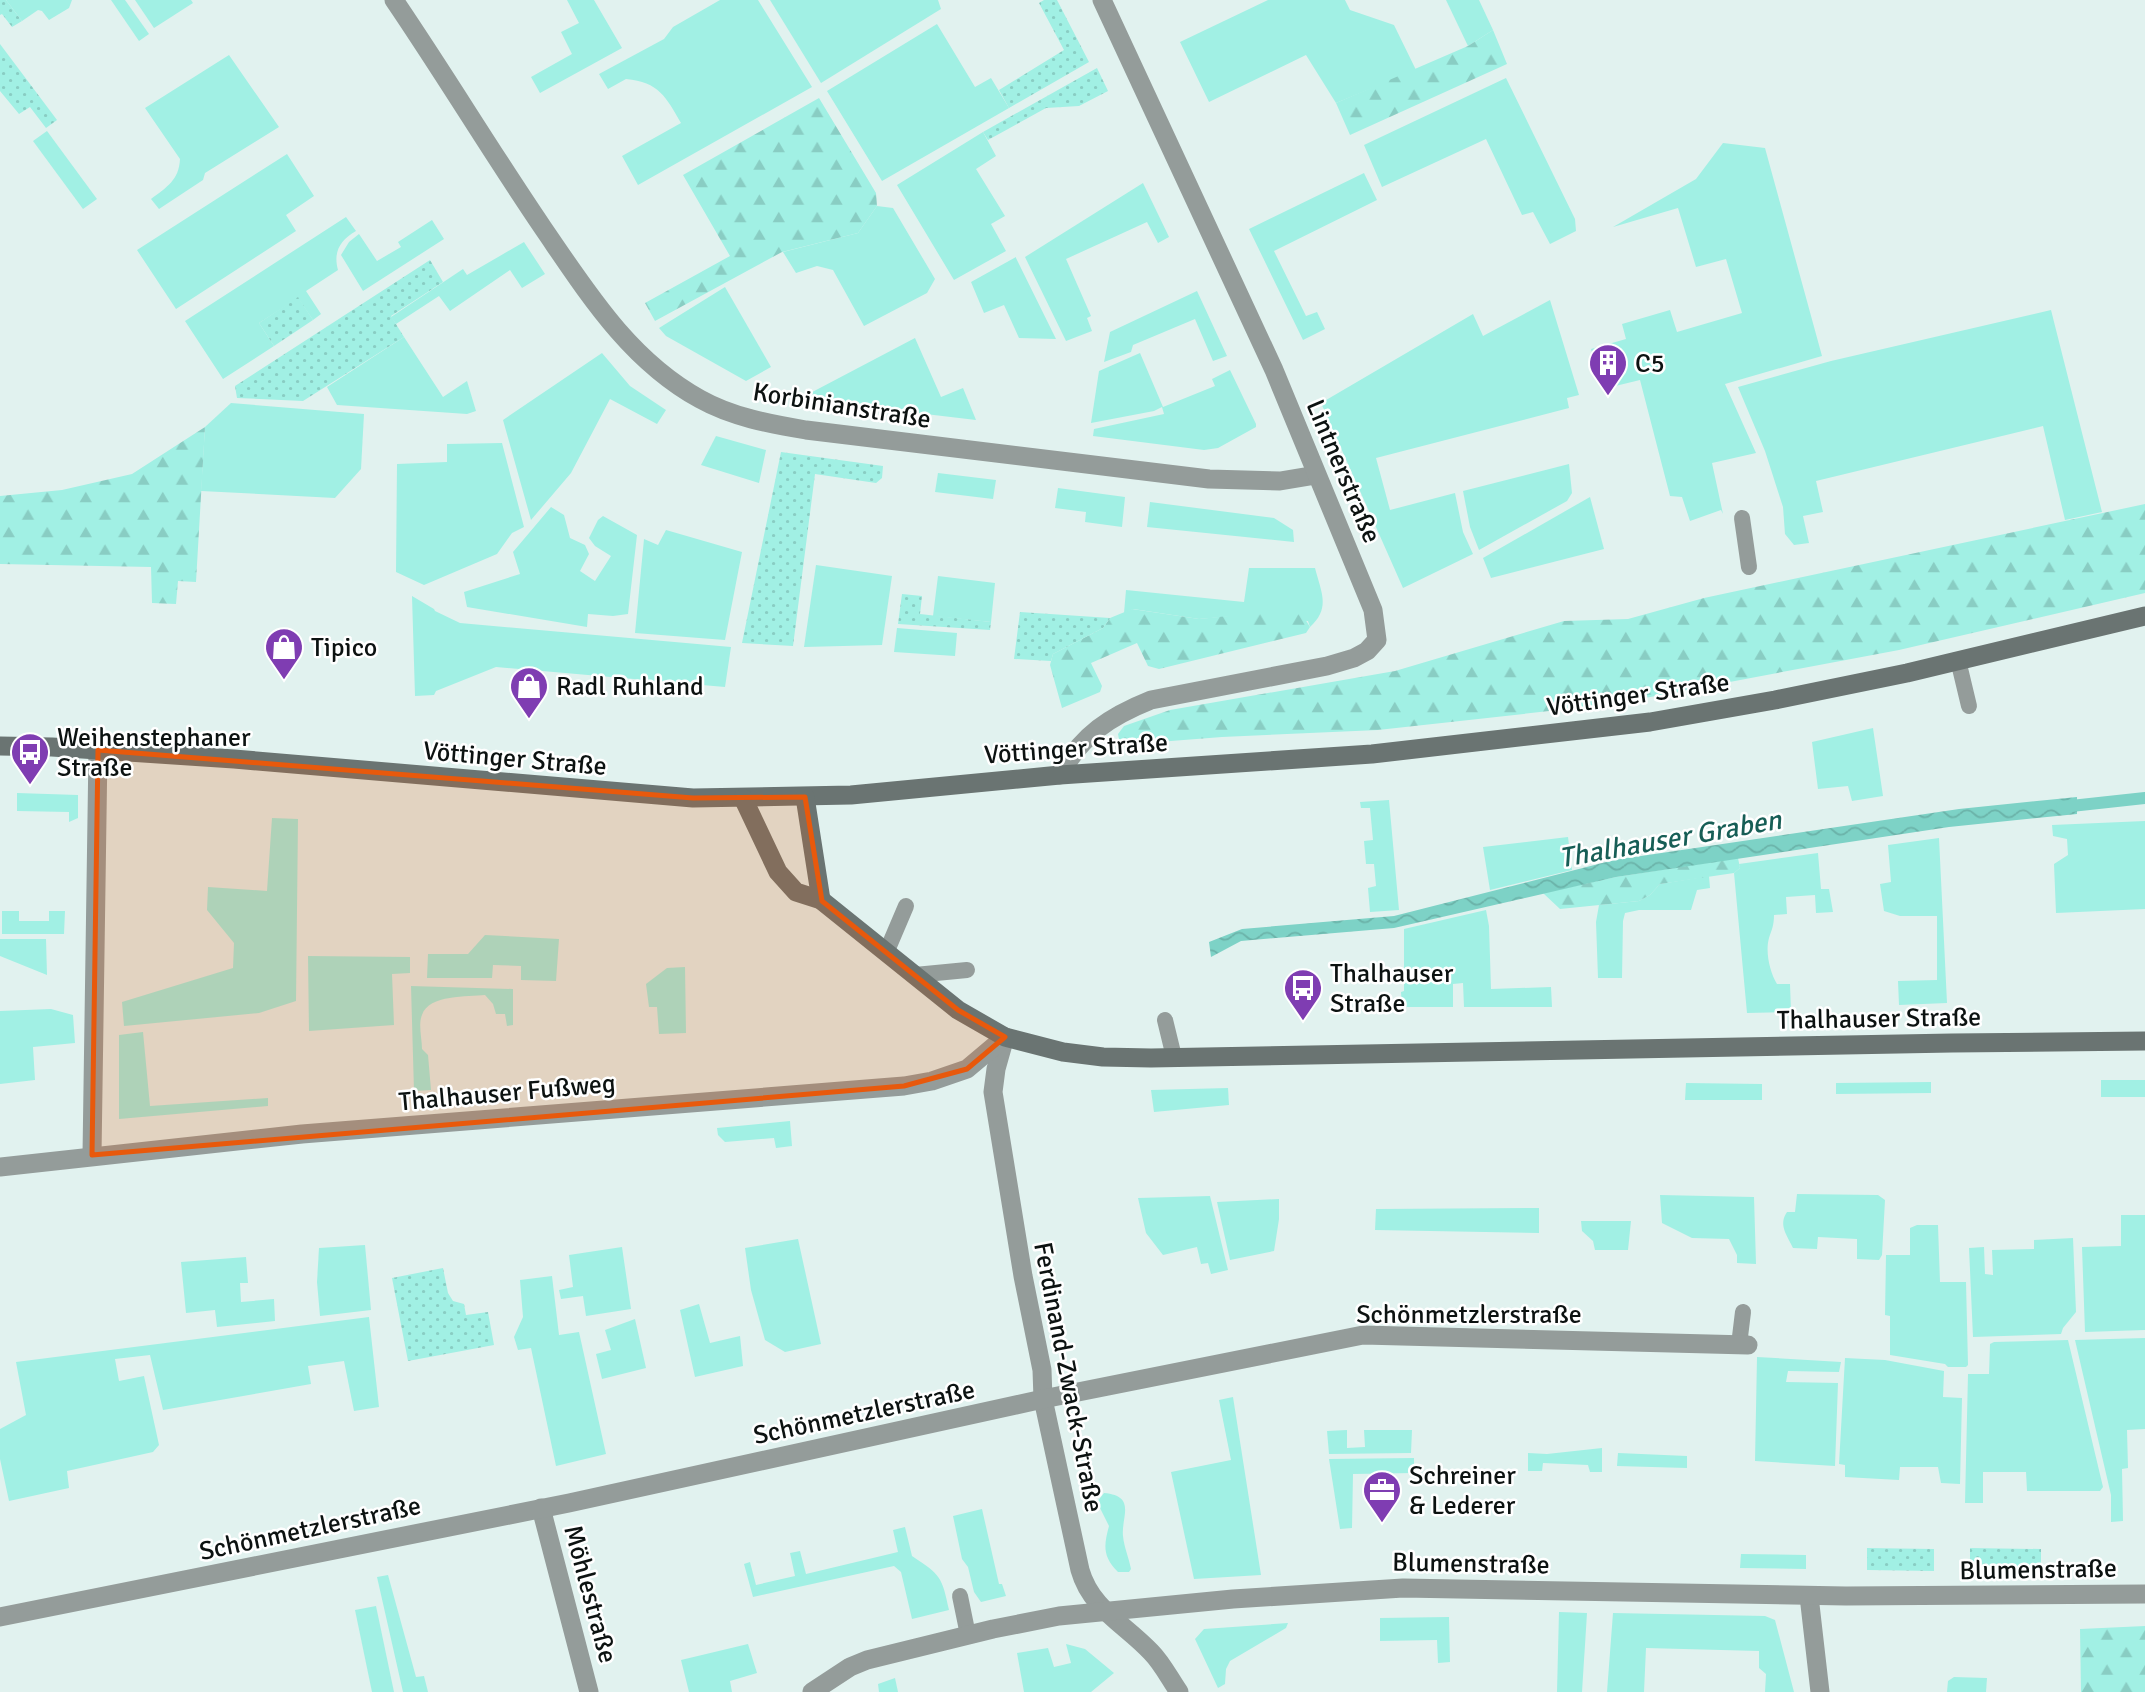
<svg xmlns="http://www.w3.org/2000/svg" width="2145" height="1692" font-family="Signika,sans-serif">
<defs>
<pattern id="forest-firs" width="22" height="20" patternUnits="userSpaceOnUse" patternTransform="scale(1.75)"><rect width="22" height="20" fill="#a1f0e4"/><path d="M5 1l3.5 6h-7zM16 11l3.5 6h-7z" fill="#89cdc3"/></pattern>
<pattern id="garden-dots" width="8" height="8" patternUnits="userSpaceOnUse" patternTransform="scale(1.75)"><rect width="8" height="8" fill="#a1f0e4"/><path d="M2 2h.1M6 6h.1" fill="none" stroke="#89cdc3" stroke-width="1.8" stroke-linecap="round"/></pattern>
<pattern id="water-waves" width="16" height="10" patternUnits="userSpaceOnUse" patternTransform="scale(1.75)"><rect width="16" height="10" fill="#7dd2c6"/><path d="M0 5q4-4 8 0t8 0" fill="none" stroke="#6bb3a9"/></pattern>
</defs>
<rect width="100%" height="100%" fill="#e1f2ef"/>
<g fill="#a1f0e4">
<path d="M6,0H72L69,8L49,20L42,11L38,10L22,21Z"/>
<path d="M111,0H125L149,34L139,41Z"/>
<path d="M135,0H191L193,3L154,28Z"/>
<path d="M567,0H594L622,48L540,93L531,77L572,54L561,32L579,23Z"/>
<path d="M720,0H758L812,87L638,185L622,156L681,123C666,97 659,82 626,79L608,89L599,74L664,39L673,27Z"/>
<path d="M770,0H938L941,9L821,83Z"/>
<path d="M1268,0H1345L1350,10L1394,25L1416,70L1336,103L1306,55L1209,102L1180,42Z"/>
<path d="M1446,0H1479L1493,30L1468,46Z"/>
<path d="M937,24L975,87L991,78L1009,108L882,181L827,91Z"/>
<path d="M229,55L279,127L205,173L203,180L159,209L151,199C167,187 179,180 180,159L145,108Z"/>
<path d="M1506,78L1575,219L1576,231L1550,244L1533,212L1522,215L1486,139L1382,187L1364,145Z"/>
<path d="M47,131L97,199L83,209L33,141Z"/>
<path d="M983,132L996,156L976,169L1005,216L991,224L1006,251L954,280L897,185Z"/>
<path d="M1723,143L1765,148L1822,356L1725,384L1756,453L1712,463L1723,514L1721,510L1690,521L1682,497L1670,496L1640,380L1603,389L1591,349L1626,339L1622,324L1670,310L1677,332L1742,313L1726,259L1696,267L1678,208L1613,227L1696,179Z"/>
<path d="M287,154L314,196L286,215L296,231L176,309L137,250Z"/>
<path d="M1364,173L1377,200L1274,251L1306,316L1317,312L1325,329L1303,340L1249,229Z"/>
<path d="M1143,183L1169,237L1158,243L1147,222L1066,259L1091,316L1087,318L1092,331L1066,341L1025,257Z"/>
<path d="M877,206L893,208L935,279L927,293L864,326L833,270L817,266L796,273L783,252L858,233Z"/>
<path d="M346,217L356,231C340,240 333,252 338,270L306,291L321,314L313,320L298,298L259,323L274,346L223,379L185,321Z"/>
<path d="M432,220L444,239L363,291L341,255L349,242L359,234L377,261L401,247L398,242Z"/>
<path d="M524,242L545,274L522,288L510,270L450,311L439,296L396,324L391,317L463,269L467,275Z"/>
<path d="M1016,257V258L1056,339L1019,338L1004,305L984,313L971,282Z"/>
<path d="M725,287L771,367L746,381L666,336L659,328Z"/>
<path d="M1197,291L1227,356L1213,361L1195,319L1133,345L1131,352L1104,362L1110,332Z"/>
<path d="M1550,300L1579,395L1567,398L1569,408L1376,458L1390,510L1455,493L1463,532L1473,554L1403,588L1321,403L1473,314L1483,336Z"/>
<path d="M2051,310L2102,512L2065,520L2043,426L1816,481L1823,512L1803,516L1809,543L1794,545L1785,534L1783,507L1765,451L1738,387L1831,361Z"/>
<path d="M404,337L443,397L467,381L476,411L467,414L337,405L327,387Z"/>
<path d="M915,338L941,397L963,388L976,420L799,399Z"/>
<path d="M602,353L630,386L666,410L657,424L610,399L571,473L531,520L503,420Z"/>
<path d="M1140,353L1163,407L1215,386L1212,379L1230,370L1256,424V427L1218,448L1204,450L1093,436L1094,429L1164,414L1162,407L1154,411L1091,423L1099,371Z"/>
<path d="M231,403L364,414L361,469L335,498L201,491L205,427Z"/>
<path d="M716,436L766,450L759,483L701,465Z"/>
<path d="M502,443L524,527L512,533L497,554L424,585L396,572L397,464L447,462V444Z"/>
<path d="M1569,464L1572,493L1567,501L1479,550L1470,527L1463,491Z"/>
<path d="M938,473L996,480L993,499L935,492Z"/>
<path d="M1058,488L1125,497L1122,527L1085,522L1086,512L1055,508Z"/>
<path d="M1590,497L1604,549L1491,578L1483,558Z"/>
<path d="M1150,502L1274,518L1293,530L1294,542L1147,527Z"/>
<path d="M551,507L564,515L570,538L585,545L589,554L580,571L595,581L611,556L595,546L589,538L598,520L603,516L637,535L628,614L613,616L588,614L587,627L467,607L464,592L520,574L513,552Z"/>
<path d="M666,530L742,552L725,640L635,633L644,539L658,545Z"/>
<path d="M816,565L892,576L882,645L804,647Z"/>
<path d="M1249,568H1315C1321,592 1331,608 1310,627L1308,621L1235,616L1199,619L1133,609L1124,613L1126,590L1244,602Z"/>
<path d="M938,576L995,583L991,622L933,616Z"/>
<path d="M412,596L434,609L435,611L460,623L731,647L725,687L496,667L436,691L434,695L415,696Z"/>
<path d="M897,628L957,633L955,656L894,652Z"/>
<path d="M1873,728L1883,796L1852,801L1848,786L1818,789L1812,742Z"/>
<path d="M17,793L78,795V818L69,822V812L17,811Z"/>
<path d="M1389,800L1399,910L1370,912L1368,888L1376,886L1374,864H1366L1364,841L1373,840L1370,808H1361L1360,802Z"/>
<path d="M272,818L298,819L296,1001L259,1013L124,1026L122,1002L233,968L234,943L207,910L208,887L267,891Z"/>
<path d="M2145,821V909L2056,913L2054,864L2068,855L2067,839L2053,836L2052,825Z"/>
<path d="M1568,837L1572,870L1490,890L1483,847Z"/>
<path d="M1939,838L1947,1003L1899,1005L1898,981L1937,980V916H1900L1884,911L1880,884L1891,882L1888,845Z"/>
<path d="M1818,853L1821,889H1829L1833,912L1816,913L1815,895L1786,897L1787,914L1774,915C1774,925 1772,929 1769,938C1765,952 1770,973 1777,984H1790L1791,1012L1747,1013L1734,873L1740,868L1739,864Z"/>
<path d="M1709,876L1710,888L1697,890L1691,910H1639L1625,913L1623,921L1622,978H1598L1596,922L1599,905L1639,901L1650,895L1660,884Z"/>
<path d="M1486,910L1489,926L1491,989L1551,987L1552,1007H1464L1463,983L1453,984V1007H1402L1401,992L1404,991V929Z"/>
<path d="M2,911H19V921H49V911H65L64,934H2Z"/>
<path d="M485,935L559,939L556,981L521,980V966L493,965L492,978H427L428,954H468Z"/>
<path d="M0,939H46L47,975L0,956Z"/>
<path d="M308,956L410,957V973L392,974L394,1025L309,1031Z"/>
<path d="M685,967L686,1033L659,1034L657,1007H649L646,984L667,968Z"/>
<path d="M411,986L513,989V1025L507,1026L505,1014H496L493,1004L485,995C468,997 429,994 422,1015C418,1024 422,1039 422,1049L428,1055L431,1090L414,1091Z"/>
<path d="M51,1009L73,1015L75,1043L33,1047L35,1080L0,1084V1011Z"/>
<path d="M143,1032L150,1106L268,1098V1106L119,1119V1035Z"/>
<rect x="2101" y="1080" width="44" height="17"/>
<path d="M1931,1082V1093L1836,1094V1083Z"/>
<path d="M1686,1083L1762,1084V1100H1685Z"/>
<path d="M1228,1088L1229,1105L1154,1112L1151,1090Z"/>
<path d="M790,1121L792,1146L776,1148L774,1138L725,1142L718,1135L717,1128Z"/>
<path d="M1797,1194L1878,1195L1885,1200L1882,1255L1879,1260L1857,1259V1239L1818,1237L1817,1249L1793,1248C1787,1235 1778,1225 1787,1212H1795Z"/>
<path d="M1660,1195L1754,1197L1756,1264L1737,1263V1255L1729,1239L1692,1238L1662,1223Z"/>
<path d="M1210,1196L1228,1270L1211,1274L1208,1263L1201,1264L1197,1247L1163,1255L1146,1233L1138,1198Z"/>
<path d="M1279,1199V1219L1274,1251L1230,1260L1217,1202Z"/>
<path d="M1539,1208V1233L1375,1230L1376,1209Z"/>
<path d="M2121,1215H2145V1330L2085,1332L2082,1247L2121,1246Z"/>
<path d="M1581,1221H1631L1628,1250H1595L1593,1241L1582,1231Z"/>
<path d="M1917,1225H1938L1940,1282H1966L1968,1365L1966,1367H1948L1945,1364L1890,1355V1316L1885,1315L1886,1255H1910V1228Z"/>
<path d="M2073,1238L2076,1312L2063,1328L2061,1334L1973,1337L1969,1248L1984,1247L1985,1274L1993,1275L1992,1250L2034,1249V1240Z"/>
<path d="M798,1239L821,1344L785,1352L765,1340L751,1290L745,1248Z"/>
<path d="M365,1245L371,1310L320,1316L317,1282L319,1248Z"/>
<path d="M622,1247L631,1309L586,1316L583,1296L561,1299L559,1290L573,1287L569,1255Z"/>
<path d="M246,1257L248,1283H240L241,1302L274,1299L275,1321L217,1327L215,1310L186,1313L181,1262Z"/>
<path d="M552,1276L559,1335L579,1332L606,1454L556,1466L531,1348L518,1350L514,1337L523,1317L520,1280Z"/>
<path d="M699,1304L710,1343L740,1336L743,1366L695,1377L680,1310Z"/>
<path d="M369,1317L379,1407L354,1411L344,1361L308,1366L311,1384L163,1410L150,1355L115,1359L119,1381L144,1376L159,1445L153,1452L67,1471L69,1488L9,1501L0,1459V1429L26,1415L16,1362Z"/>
<path d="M635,1319L646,1368L602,1379L596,1354L611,1350L605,1330Z"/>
<path d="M2145,1338V1429L2127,1430L2128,1468L2122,1469L2123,1521L2111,1522V1495L2075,1340Z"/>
<path d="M2068,1340L2103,1487L2100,1491H2027L2026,1472H1983V1503H1965L1968,1374H1989L1990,1344L1994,1342Z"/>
<path d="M1757,1357L1841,1362L1839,1372L1788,1371L1786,1382L1838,1383L1835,1466L1755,1461Z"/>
<path d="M1845,1358L1885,1360L1944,1371L1943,1397L1962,1398L1960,1484L1941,1483L1938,1467H1900L1899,1480L1845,1477V1465L1839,1464Z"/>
<path d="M1233,1397L1261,1575L1194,1579L1171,1472L1231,1460L1219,1400Z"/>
<path d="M1347,1430V1448L1365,1447L1364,1430H1412L1411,1453L1329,1454L1327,1431Z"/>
<path d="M1602,1448V1472H1590L1588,1465L1543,1463L1542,1471H1528V1453L1547,1454Z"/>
<path d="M1618,1453L1687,1456V1468L1617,1466Z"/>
<path d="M1414,1458V1473L1353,1474L1352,1528L1340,1529L1329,1459Z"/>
<path d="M1104,1493C1137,1496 1121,1517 1123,1536C1124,1547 1129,1558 1131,1569L1129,1572H1118C1102,1556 1104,1545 1109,1526L1097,1502Z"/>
<path d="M982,1509L999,1584H1002L1006,1596L981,1602L974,1592L968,1567L962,1559L953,1516Z"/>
<path d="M905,1527L912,1556C941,1575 942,1577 949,1610L912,1619L901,1572L894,1566L753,1597L744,1564L750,1562L756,1585L795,1576L790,1553L800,1551L806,1574L898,1552L893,1530Z"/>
<path d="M1741,1554L1806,1555V1569L1740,1568Z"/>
<path d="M388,1575L416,1677L424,1676L428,1692H403L377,1577Z"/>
<path d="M376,1606L394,1692H372L355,1610Z"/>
<path d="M1559,1612L1587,1613L1582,1692H1557Z"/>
<path d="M1613,1613L1765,1616L1775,1620L1794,1692H1765L1766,1674L1759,1668V1651L1646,1648L1644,1692H1607Z"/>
<path d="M1449,1617L1450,1662L1438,1663L1437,1640L1380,1641V1618Z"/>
<path d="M1288,1623L1286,1628L1230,1661L1226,1669L1225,1684L1218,1688L1195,1639L1204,1629Z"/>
<path d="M748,1644L757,1673L730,1681L732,1692H689L681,1660Z"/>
<path d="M1066,1644L1085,1649L1114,1673L1091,1692H1024L1017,1653L1048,1648L1054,1667L1071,1663Z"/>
<path d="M1954,1677L1987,1678L1986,1692H1947L1948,1681Z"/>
<path d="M895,1678L898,1692H879L878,1684Z"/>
</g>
<g fill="url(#forest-firs)">
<path d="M1493,30L1507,64L1350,135L1336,103L1468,46Z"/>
<path d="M819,98L876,193L877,206L858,233L782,252L655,321L645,303L730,256L683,175Z"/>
<path d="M205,427L196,582L178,581L176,604L152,603L151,567L0,564V496L62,490L132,474Z"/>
<path d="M2145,504V593L1899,650L1613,704L1378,730L1222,737L1120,745L1118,734L1124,726L1170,710L1395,671L1564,621L1628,619L1704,598Z"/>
<path d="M1132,609L1199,619L1287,610L1302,614L1310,627L1306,633L1159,669L1148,666L1137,643L1091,663L1102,686L1100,692L1062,708L1050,665L1053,654L1103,628L1110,618Z"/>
<path d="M1738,858L1740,868L1734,873L1660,884L1650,895L1639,901L1560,909L1543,893L1616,877Z"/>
<path d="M2145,1626V1692H2081L2080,1629Z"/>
</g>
<g fill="url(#garden-dots)">
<path d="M0,0H6L22,21L12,27L2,14L0,15Z"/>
<path d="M1044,0H1057L1089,62L1009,108L999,90L1064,50L1039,3Z"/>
<path d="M0,44L57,120L46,128L30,107L19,114L0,91Z"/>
<path d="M1097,68L1108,91L1079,106L1046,108L988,140L983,132Z"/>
<path d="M430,260L443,282L391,316L404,337L303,401L237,398L235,386Z"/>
<path d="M298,297L313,320L274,346L259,323Z"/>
<path d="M781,452L883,466L882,478L876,483L815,474L793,646L742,643Z"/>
<path d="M902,594L922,596L920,614L991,622L990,630L898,624Z"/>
<path d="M1020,612L1110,618L1103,628L1053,654L1051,661L1014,659Z"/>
<path d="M443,1268L448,1293L453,1301L464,1304L466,1315L488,1312L494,1345L408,1361L392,1278Z"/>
<path d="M1867,1548L1934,1549V1571L1867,1570Z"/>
<path d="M1970,1548L2041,1549V1571L1970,1570Z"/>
</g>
<path fill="url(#water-waves)" d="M2077,797V814L1949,827L1616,877L1394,928L1241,941L1211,957L1209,942L1242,929L1394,916L1614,860L1959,809Z"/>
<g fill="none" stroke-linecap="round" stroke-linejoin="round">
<path stroke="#7dd2c6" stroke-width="12" d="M2062,807L2145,798"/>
<g stroke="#949c9a" stroke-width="16">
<path d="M1742,518L1749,567"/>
<path d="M1958,660L1969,706"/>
<path d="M886,953L906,906"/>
<path d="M915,975L967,970"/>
<path d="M1165,1020L1174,1057"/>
<path d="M1739,1345L1743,1312"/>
<path d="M960,1596L968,1635"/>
</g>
<g stroke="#949c9a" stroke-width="19">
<path d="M394,0C445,75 492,153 543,228C587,292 629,360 700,399C732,417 770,424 806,430L1209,479L1280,481L1316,475"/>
<path d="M1060,775C1081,735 1111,716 1151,700L1327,666L1354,658L1367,651L1377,640L1373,610L1274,370L1102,0"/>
<path d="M1005,1037L996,1069L993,1092L1023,1276L1042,1370L1043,1399L1080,1570C1091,1609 1125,1624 1151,1652C1162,1663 1170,1679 1179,1692"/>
<path d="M92,1155L98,750"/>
<path d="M0,1167L302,1134L904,1086L932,1081L967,1069L1005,1037"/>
<path d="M541,1508L589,1692"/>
<path d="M1809,1596L1820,1692"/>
<path d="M0,1617L569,1503L1043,1399L1363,1335L1748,1345"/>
<path d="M812,1692L850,1667L867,1660L993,1629L1059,1616L1233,1599L1403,1588L1846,1596L2145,1594"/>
</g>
<g stroke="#6a7472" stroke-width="19">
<path d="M0,746L52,747L234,759L693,798L851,795L1060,775L1372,754L1650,722L1775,700L1907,673L2145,616"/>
<path d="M805,797L821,900"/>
<path d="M743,798L778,872L796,892L821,900L958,1010L1005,1037L1063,1052L1103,1057L1151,1058L1952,1043L2145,1041"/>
</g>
</g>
<path fill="#e8590c" fill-opacity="0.2" stroke="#e8590c" stroke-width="5" stroke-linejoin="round" d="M98,750L693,798L805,797L822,901L958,1010L1005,1037L967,1069L904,1086L92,1155Z"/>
<defs>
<symbol id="building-pin" viewBox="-11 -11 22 30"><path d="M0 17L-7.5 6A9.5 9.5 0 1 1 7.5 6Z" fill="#7f3db2" stroke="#fff"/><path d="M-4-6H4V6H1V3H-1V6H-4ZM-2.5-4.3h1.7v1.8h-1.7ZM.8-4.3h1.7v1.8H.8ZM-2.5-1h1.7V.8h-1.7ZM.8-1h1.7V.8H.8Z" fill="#fff"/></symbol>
<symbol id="shop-pin" viewBox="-11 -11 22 30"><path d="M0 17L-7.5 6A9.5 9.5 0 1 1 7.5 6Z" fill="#7f3db2" stroke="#fff"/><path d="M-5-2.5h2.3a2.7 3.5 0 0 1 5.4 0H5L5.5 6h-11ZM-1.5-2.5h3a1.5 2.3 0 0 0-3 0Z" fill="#fff"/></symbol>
<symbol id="bus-pin" viewBox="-11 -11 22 30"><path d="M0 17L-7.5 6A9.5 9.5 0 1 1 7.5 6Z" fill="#7f3db2" stroke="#fff"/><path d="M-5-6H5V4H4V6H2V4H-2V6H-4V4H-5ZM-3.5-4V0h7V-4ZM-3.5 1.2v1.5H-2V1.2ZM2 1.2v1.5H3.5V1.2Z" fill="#fff"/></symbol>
<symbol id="office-pin" viewBox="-11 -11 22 30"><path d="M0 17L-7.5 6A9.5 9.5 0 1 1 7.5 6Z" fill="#7f3db2" stroke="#fff"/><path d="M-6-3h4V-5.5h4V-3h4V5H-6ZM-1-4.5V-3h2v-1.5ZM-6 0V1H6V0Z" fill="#fff"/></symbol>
</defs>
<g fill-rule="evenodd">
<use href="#building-pin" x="1586" y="341" width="44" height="60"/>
<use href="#shop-pin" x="262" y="625" width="44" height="60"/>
<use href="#shop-pin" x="507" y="664" width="44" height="60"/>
<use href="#bus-pin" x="8" y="730" width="44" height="60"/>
<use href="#bus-pin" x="1281" y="966" width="44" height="60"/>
<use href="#office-pin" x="1360" y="1468" width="44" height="60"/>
</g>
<g text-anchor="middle" stroke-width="5" stroke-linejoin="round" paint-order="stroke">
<g font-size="26" fill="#0c1211" stroke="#fff" text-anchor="start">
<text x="1635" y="372">C5</text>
<text x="311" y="656">Tipico</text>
<text x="556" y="695">Radl Ruhland</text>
<text x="57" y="746">Weihenstephaner<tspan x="57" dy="30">Straße</tspan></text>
<text x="1330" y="982">Thalhauser<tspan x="1330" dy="30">Straße</tspan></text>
<text x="1409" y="1484">Schreiner<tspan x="1409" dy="30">&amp; Lederer</tspan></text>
</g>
<g font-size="26" fill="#0c1211" stroke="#fff">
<text transform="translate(842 405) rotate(9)" y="9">Korbinianstraße</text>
<text transform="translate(1344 471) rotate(67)" y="9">Lintnerstraße</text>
<text transform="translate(1638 694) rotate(-8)" y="9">Vöttinger Straße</text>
<text transform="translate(1076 748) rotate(-4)" y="9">Vöttinger Straße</text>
<text transform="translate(515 758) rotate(5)" y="9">Vöttinger Straße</text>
<text transform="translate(1879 1018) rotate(-1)" y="9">Thalhauser Straße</text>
<text transform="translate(507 1092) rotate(-5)" y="9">Thalhauser Fußweg</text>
<text x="1469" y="1323">Schönmetzlerstraße</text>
<text transform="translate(1069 1377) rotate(79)" y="9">Ferdinand-Zwack-Straße</text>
<text transform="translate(864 1412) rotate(-12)" y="9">Schönmetzlerstraße</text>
<text transform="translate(310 1528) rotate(-12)" y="9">Schönmetzlerstraße</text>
<text transform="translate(1471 1563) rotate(1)" y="9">Blumenstraße</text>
<text transform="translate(2038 1569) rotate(-1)" y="9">Blumenstraße</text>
<text transform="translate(591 1594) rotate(75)" y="9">Möhlestraße</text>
</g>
<g font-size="28" font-style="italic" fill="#175e56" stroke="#fff">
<text transform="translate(1670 838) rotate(-10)" y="10">Thalhauser Graben</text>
</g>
</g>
</svg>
